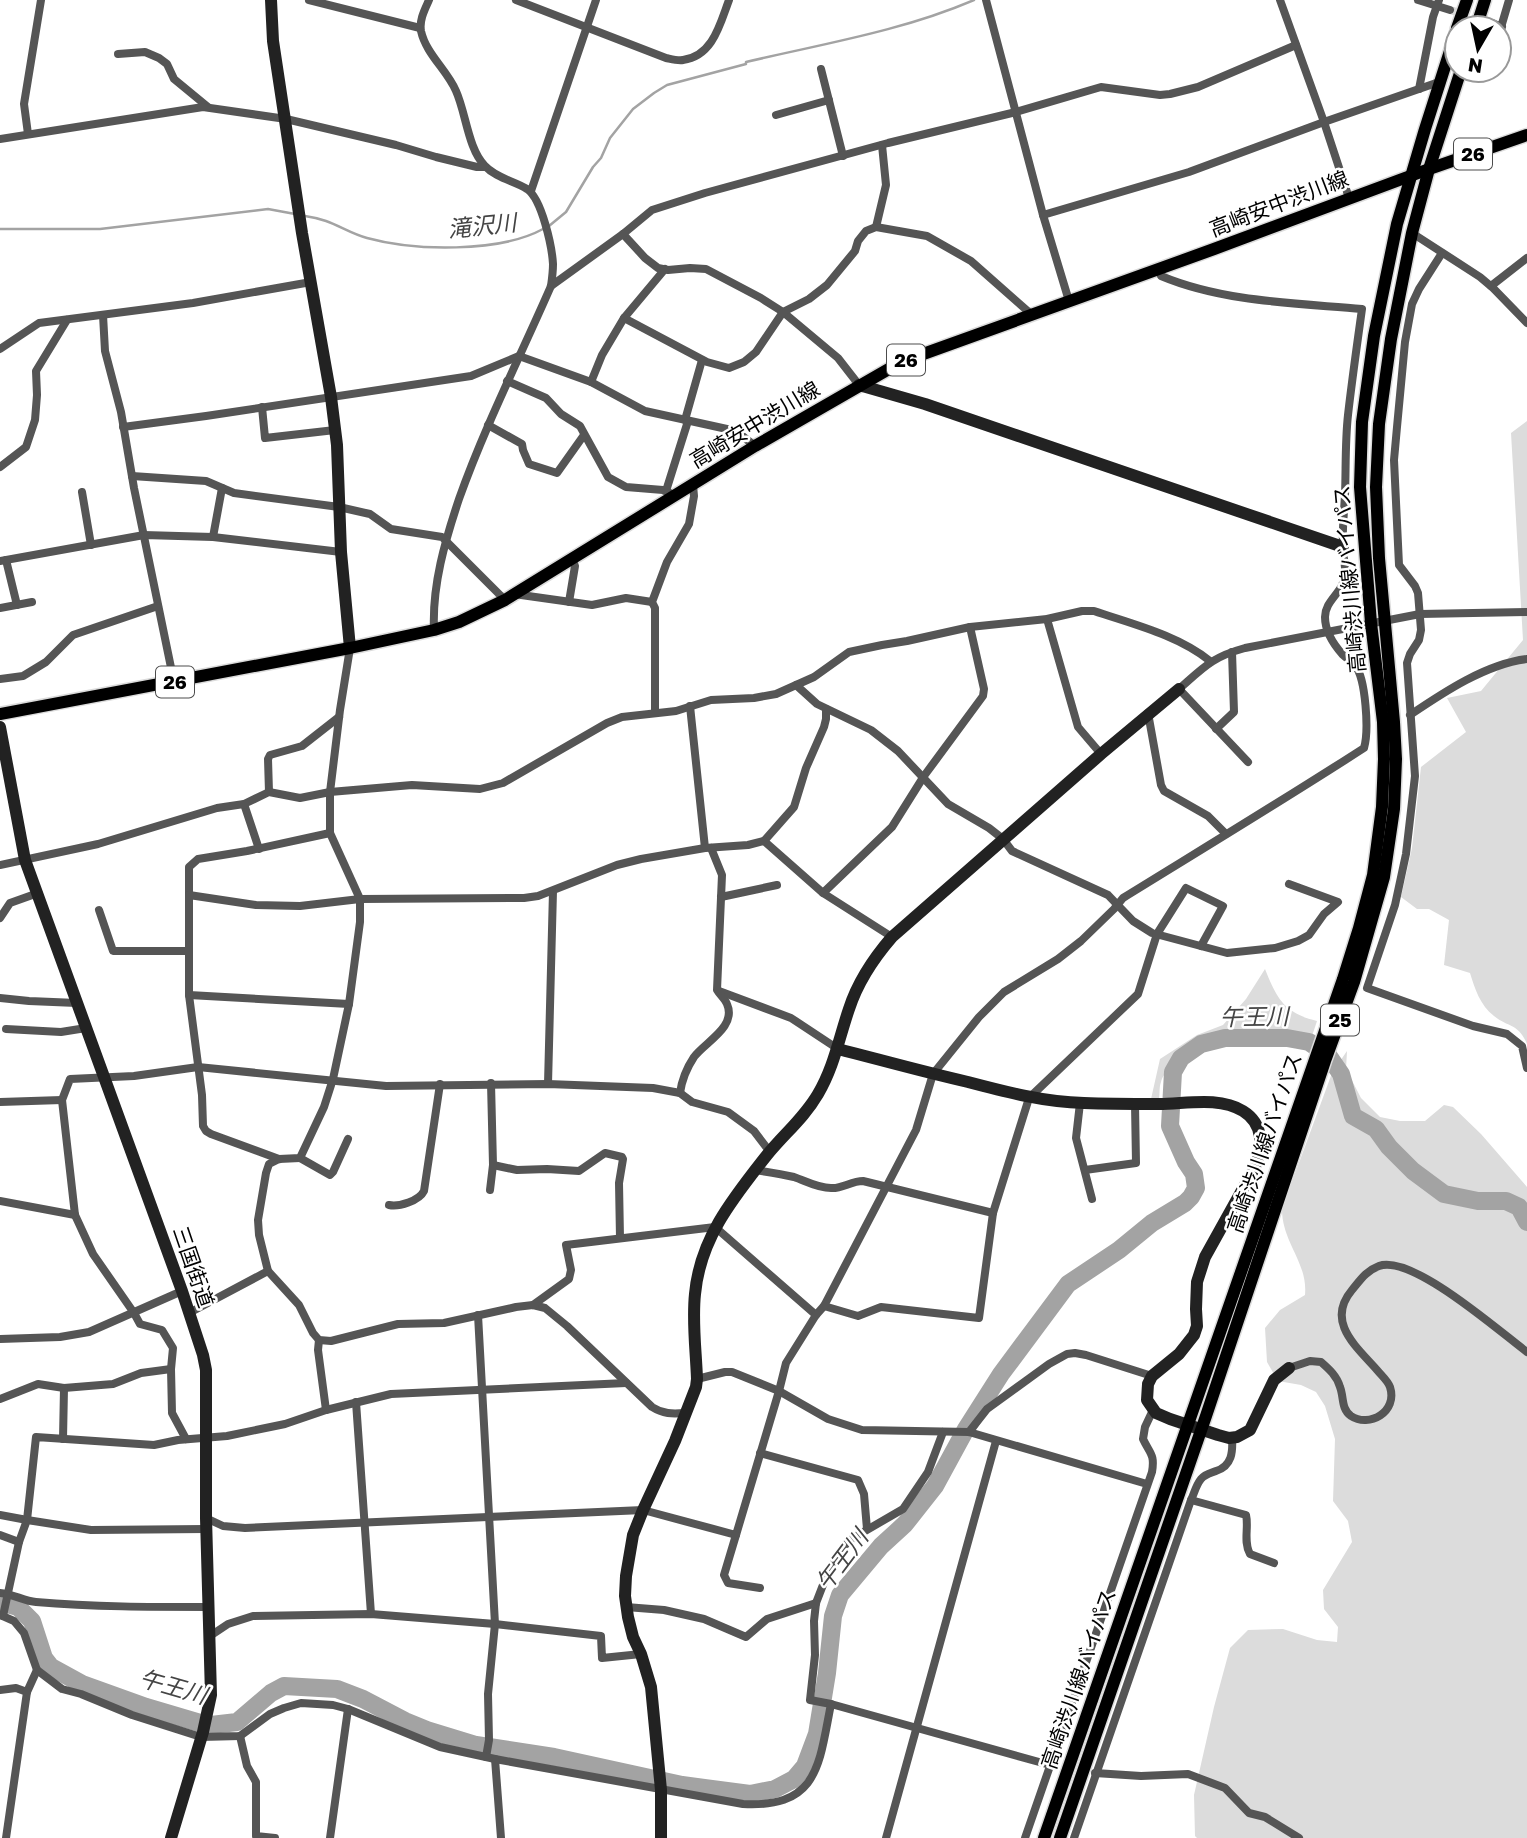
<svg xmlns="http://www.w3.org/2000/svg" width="1527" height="1838" font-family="'Golos Text','Noto Sans JP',sans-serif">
<rect width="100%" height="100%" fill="#fff"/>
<g fill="#dcdcdc">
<path d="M1527,421V1044C1518,1023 1509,1028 1494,1016C1480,1005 1475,989 1470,973L1444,965L1449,920L1429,909H1417L1401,897L1412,848L1421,767L1466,732L1447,698L1481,691L1523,640L1511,433Z"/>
<path d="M1265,969C1277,999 1284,1013 1317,1021L1311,1039C1267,1031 1197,1025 1169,1068C1166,1072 1162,1077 1161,1082C1159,1087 1160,1093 1159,1098L1151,1099L1160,1059L1197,1035L1223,1025L1246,999Z"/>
<path d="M1347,1051L1346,1069L1361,1098L1380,1117L1400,1121H1425L1444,1105L1453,1107L1481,1134L1527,1187V1838H1197L1195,1836L1194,1795L1214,1707L1230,1648L1248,1630L1283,1629L1317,1640L1337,1642L1338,1627L1324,1609L1323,1590L1352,1542L1348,1521L1333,1501L1335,1439L1325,1406L1316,1392L1301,1385L1278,1381L1267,1362L1265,1328L1280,1310L1305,1295C1308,1262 1282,1243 1282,1209L1332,1073Z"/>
</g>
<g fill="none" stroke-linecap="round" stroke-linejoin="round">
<g stroke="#a3a3a3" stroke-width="2.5">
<path d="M305,216C312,217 320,219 326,221C340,226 352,234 367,238C414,251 499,253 543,229"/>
<path d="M549,226L566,212L593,167L601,158L610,138L633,109L654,93L667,85L746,64V62C822,44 902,31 974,0"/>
<path d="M0,229H100L268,209L295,214"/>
</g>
<path stroke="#a3a3a3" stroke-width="18" d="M0,1602L18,1607L32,1621L44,1658L51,1667L82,1684L146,1707L200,1723L211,1725L237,1722L271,1693L284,1686L337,1689L363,1699L405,1721L427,1730L476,1745L554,1757L682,1785L750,1794L775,1789L794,1779L805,1766L817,1734L827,1673L833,1616L840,1595L881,1546L905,1524L935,1486L966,1429L1001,1374L1068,1284L1119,1250L1152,1223L1185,1203L1191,1197L1196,1188L1194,1174L1186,1162L1170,1126L1173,1072L1181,1058L1201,1044L1225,1038H1287L1309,1042L1328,1055L1341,1074L1353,1116L1376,1129L1389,1147L1413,1171L1444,1194L1478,1201H1506L1519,1207L1527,1222"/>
<path stroke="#d9d9d9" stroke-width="8" stroke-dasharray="8 4" stroke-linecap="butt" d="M1450,10L1492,23"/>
<defs>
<g id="primary">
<path d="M1457,28L1467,0"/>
<path d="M1476,28L1485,0"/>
<path d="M0,714L350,648L434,630L459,622L505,600L755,446L901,362L1214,249L1429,169L1527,135"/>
<path d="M1044,1838L1343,979L1359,928L1373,875L1382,807L1384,759L1383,722L1371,623L1360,487L1362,422L1374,336L1397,224L1425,129L1457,29"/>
<path d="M1060,1838L1206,1416L1325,1061L1354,982L1384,877L1394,809L1396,759L1394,722L1379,558L1376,487L1379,424L1391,339L1412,233L1429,169L1461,70"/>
</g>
</defs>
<use href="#primary" stroke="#dbdbdb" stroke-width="15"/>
<g stroke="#555" stroke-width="8">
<path d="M309,0L420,28"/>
<path d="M429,0C425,9 419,20 421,31C426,54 447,70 456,91C466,113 468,149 485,166C496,178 514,181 527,189C542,199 552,247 553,264C553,271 552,279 551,286C520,357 485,426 459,499C445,541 432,585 434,630"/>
<path d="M516,0L666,58C671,59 678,61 683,60C713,56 720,24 729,0"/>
<path d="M986,0L1043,215L1069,301"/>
<path d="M1280,0L1324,122L1349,198"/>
<path d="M1418,0L1450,10"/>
<path d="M1492,23L1502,27"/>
<path d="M1499,34L1509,0"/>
<path d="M118,54L145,52L159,58L167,64L174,79L208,107"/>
<path d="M821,69L843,156"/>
<path d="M1419,89L1433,17L1439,0"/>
<path d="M776,115L829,100"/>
<path d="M28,134L24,104L41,0"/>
<path d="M0,139L203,107L286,119L396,145L436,157L477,167H485"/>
<path d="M531,191L596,0"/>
<path d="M1043,215L1189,172L1324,122L1439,82"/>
<path d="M876,227L886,185L882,145"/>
<path d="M1412,233L1480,277L1493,288L1527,323"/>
<path d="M623,234L645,258L658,268L668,270L690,268L706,269L761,298L783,312L838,358L859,385"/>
<path d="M1442,253L1419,289L1412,304L1405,342L1397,427L1394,460L1399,565L1415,586L1418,593L1421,630L1419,640L1410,654L1407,663L1415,776L1406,854L1395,905L1367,988L1473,1026L1507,1034L1522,1046L1527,1068"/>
<path d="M551,286L623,234L652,210L705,193L888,143L1016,112L1101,87L1160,95L1170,94L1198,87L1296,45"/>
<path d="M1491,286L1527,258"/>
<path d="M103,315L105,351L121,412L134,488L174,682"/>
<path d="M624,318L707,362L729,368L744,362L756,352L783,312L809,299L827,285L855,251L858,241L866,231L876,227L927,236L971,261L1031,314"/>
<path d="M0,349L39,323L193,303L311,282"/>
<path d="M507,381L546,398L561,414L580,426L608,477L626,487L663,490L676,496"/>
<path d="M591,382L602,355L624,318L665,269"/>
<path d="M262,407L265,438L335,430"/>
<path d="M685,420L702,360"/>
<path d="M488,425L522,444L523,450L529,464L557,473L584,435"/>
<path d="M123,427L206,416L471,376L519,356L591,382L645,411L736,431L755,446"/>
<path d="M0,467L26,447L35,420L37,395L36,371L67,320"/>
<path d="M132,476L206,481L234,493L339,507L370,514L391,529L442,537L505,600"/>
<path d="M666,491L688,421"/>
<path d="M82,492L91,545"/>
<path d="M213,537L222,488"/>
<path d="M6,560L17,605"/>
<path d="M0,561L144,535L213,537L341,552"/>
<path d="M514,594L592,605L626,598L652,602"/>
<path d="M569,602L575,566L572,559"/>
<path d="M0,608L32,602"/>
<path d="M1047,619L1078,727L1101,754"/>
<path d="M350,648L340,710L330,792V833L360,899V922L349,1004L333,1079L324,1107L300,1158L279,1159L269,1164L266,1173L258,1220L259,1235L268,1271L299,1305L313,1333L319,1340L331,1341L398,1324L444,1323L516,1307L533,1305L545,1308L567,1326L652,1407C663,1414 672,1414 685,1413"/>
<path d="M0,679L23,676L46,662L73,635L158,606"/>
<path d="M796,685L817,704L871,730L898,751L948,804L989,828L1003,839L1012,851L1108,895L1133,921L1152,933L1227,953L1275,948L1298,941L1309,935L1324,914L1338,902L1289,884"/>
<path d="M690,706L705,848"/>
<path d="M655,713V608L652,602L667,562L689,524L694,496L693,485"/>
<path d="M1148,713L1161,785L1164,791L1208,816L1226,834"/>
<path d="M1410,715C1444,692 1486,664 1527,659"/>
<path d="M1216,729L1234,712L1232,652"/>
<path d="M1248,762L1179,689C1204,667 1212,657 1245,648L1420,614L1527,612"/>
<path d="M269,792L268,759L270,755L302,746L339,717"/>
<path d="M244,804L259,849"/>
<path d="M764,841L794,807L806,768L824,727L826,719V709"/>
<path d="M0,865L98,844L217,808L244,804L269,792L300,798L330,792L412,785L480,789L503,783L607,723L622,717L676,711L711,700L754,698L776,694L814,677L849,652L882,645L907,641L970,627L1047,619L1082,611H1094C1132,624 1178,635 1210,661"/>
<path d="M823,893L892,827L924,776L983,696L984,689L970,627"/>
<path d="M189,895V867L198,859L247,851L330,833"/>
<path d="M721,897L777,885"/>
<path d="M99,910L113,951H189"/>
<path d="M0,918L10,903L38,893"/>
<path d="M719,991L791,1018L838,1049"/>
<path d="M189,995L349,1004"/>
<path d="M0,998L29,1001L77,1003"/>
<path d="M6,1029L61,1032L86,1028"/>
<path d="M548,1084L553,891"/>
<path d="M680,1093C682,1079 686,1069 694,1057C705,1042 737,1027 727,1004C725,999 720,995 717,990L722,875L711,848"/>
<path d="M0,1102L62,1100"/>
<path d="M1080,1103L1076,1138L1092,1199"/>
<path d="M300,1158L330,1175L333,1172L348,1139"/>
<path d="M279,1159L211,1134L206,1131L203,1126L202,1095L189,995V895L256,905L300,906L360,899L524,898L538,896L617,865L641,859L705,848L748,845L764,841L823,893L892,937"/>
<path d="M493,1165L517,1170L547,1169L579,1171L605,1153L622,1157L623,1159L619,1183L620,1238"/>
<path d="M755,1170C768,1172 781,1174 794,1177C806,1181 817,1188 831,1188C842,1189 851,1181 863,1181L993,1213"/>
<path d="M1085,1170L1136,1163L1135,1104"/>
<path d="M490,1190L493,1165L491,1083"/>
<path d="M0,1201L75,1215"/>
<path d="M389,1205C399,1207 419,1201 424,1191L440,1084"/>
<path d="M533,1305L569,1279L571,1270L566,1245L715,1227L816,1315"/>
<path d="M824,1306L858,1316L881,1307L979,1318L993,1213L1029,1098L1138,994L1157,934L1186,888L1223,906L1201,946"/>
<path d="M189,1313L268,1271"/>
<path d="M478,1315L495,1624L488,1694L489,1740L486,1757"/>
<path d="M0,1339L60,1337L89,1332L182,1291"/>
<path d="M319,1340L318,1350L326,1410"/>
<path d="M1289,1368L1310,1361L1321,1362C1329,1369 1337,1376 1340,1387C1344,1397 1341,1409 1351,1416C1369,1428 1398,1412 1390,1387C1388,1381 1382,1376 1377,1370C1357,1347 1325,1322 1352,1290C1361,1279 1366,1271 1379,1266C1412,1254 1500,1332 1527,1352"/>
<path d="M697,1379L725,1372H732L779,1391L828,1419L862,1430L969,1432L1147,1484"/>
<path d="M0,1399L38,1384L64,1388L113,1384L141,1373L171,1369"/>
<path d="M356,1402L371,1614"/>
<path d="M943,1432L928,1472L903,1509L853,1538L844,1546L828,1572L816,1603L814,1621L815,1655L810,1700L831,1704L1050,1765"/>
<path d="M969,1432L987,1409L1049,1364L1067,1354L1075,1353L1086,1355L1152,1376"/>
<path d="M63,1439L64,1388"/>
<path d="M186,1439L172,1413L171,1369L173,1348L162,1330L140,1324L134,1313L93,1254L75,1215L62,1100L70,1079L134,1076L198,1067L386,1086L548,1084L653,1088L680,1093L692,1102L728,1112L754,1131L770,1152"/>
<path d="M760,1453L858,1480L864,1494L867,1529"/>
<path d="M1191,1500L1246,1515C1249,1527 1243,1542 1250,1554L1274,1563"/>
<path d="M0,1515L27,1520L36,1437L154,1445L178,1440L227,1436L285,1424L326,1410L391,1394L626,1383"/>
<path d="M206,1518L223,1526L245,1528L643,1510L736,1535L779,1391L786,1363L816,1315L824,1306L916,1130L933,1074L979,1017L1004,992L1058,959L1081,941L1114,909L1123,898C1204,848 1285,799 1364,748C1369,731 1366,679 1355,665C1352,661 1347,659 1343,655C1334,645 1325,631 1325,617C1325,600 1344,592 1345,575C1346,566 1343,557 1343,548C1342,531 1344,513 1345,495C1346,469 1345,442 1348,415C1352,380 1357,345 1362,309C1295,303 1223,302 1161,276L1158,269"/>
<path d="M0,1535L19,1542"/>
<path d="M736,1535L724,1575L728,1583L760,1588"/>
<path d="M0,1593C13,1594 24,1601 36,1602C94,1607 151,1607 209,1607"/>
<path d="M626,1607L664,1610L704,1619L746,1637L767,1619L816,1603"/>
<path d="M0,1615L14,1621L24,1633L37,1670L62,1689L81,1694L132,1715L201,1737L240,1736L270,1714L284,1708L301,1703L333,1705L348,1709L440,1747L495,1759L743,1804C819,1808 819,1764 831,1704"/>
<path d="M3,1616L19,1542L27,1520L91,1530L206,1529"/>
<path d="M210,1636L228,1624L253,1616L371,1614L495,1624L601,1636L602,1658L641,1654"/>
<path d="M0,1690L16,1688L27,1692L6,1838"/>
<path d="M27,1692L37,1670"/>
<path d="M240,1736L247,1766L256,1782V1836L275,1838"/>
<path d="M495,1759L501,1838"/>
<path d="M1095,1773L1141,1776L1188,1774L1225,1788L1249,1813L1265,1817L1299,1838"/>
<path d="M330,1838L348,1709"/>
<path d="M886,1838L996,1441"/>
<path d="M1025,1838L1152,1472C1155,1454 1150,1454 1143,1439L1145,1427L1153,1410"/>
<path d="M1074,1838L1191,1500C1194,1494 1196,1485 1201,1479C1205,1474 1211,1473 1216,1471C1232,1466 1233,1452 1232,1437"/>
</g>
<g stroke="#222" stroke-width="12">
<path d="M271,0L273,41L302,233L331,397L337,445L341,552L350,648"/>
<path d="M859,385L925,404L1343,547"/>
<path d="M0,727L25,860L182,1291L203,1355L206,1370V1518L211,1695L203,1732L171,1838"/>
<path d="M838,1049C881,1060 924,1072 968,1082C1006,1092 1044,1102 1084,1103C1109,1104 1134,1104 1159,1104C1185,1104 1219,1096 1243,1111C1264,1124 1263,1147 1255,1167L1205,1257L1197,1282L1196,1309L1197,1326L1194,1335L1179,1354L1152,1376L1148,1384L1147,1400L1156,1413L1170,1419L1218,1435L1229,1438L1237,1437L1250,1430L1274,1380L1289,1368"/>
<path d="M661,1838V1790L651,1687L641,1654L633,1637L628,1617L625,1596L626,1576L633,1535L643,1510L675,1441L696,1387L697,1379C696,1350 692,1322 695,1294C700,1238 734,1197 767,1155C785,1133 804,1118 818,1094C834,1067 839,1038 849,1009C858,981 873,959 892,937L1101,754L1179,689"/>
</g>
<use href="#primary" stroke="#000" stroke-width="12"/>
</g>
<g text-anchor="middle" stroke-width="5" stroke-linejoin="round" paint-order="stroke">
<g fill="#fff" stroke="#4c4c4c" stroke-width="2">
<rect x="1454" y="138.5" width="38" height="31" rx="5"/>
<rect x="887" y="344.5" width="38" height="31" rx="5"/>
<rect x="156" y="666.5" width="38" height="31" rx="5"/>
<rect x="1321" y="1004.5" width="38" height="31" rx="5"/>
</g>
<g font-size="19" font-weight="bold" fill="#000">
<text x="1473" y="161">26</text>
<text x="906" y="367">26</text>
<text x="175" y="689">26</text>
<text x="1340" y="1027">25</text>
</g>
<g font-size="21" fill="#000" stroke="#fff">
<text transform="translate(1279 204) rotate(-21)" y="7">高崎安中渋川線</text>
<text transform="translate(755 425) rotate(-31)" y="7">高崎安中渋川線</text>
<text transform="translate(1350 579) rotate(-95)" y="7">高崎渋川線バイパス</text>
<text transform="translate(1265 1143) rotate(-71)" y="7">高崎渋川線バイパス</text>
<text transform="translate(193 1267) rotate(71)" y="7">三国街道</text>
<text transform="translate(1079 1679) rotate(-71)" y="7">高崎渋川線バイパス</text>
</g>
<g font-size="23" font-style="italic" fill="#444" stroke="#fff">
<text transform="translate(482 226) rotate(-6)" y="8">滝沢川</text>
<text transform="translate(1254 1017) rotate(-1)" y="8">午王川</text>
<text transform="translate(842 1560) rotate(-53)" y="8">午王川</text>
<text transform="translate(173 1687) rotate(16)" y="8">午王川</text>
</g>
</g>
<g transform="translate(1478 49) rotate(189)"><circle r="33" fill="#ffffff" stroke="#999999" stroke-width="2"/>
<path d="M0-5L12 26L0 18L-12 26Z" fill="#000000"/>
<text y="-10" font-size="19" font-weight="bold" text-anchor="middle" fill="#000000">N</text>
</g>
</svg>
